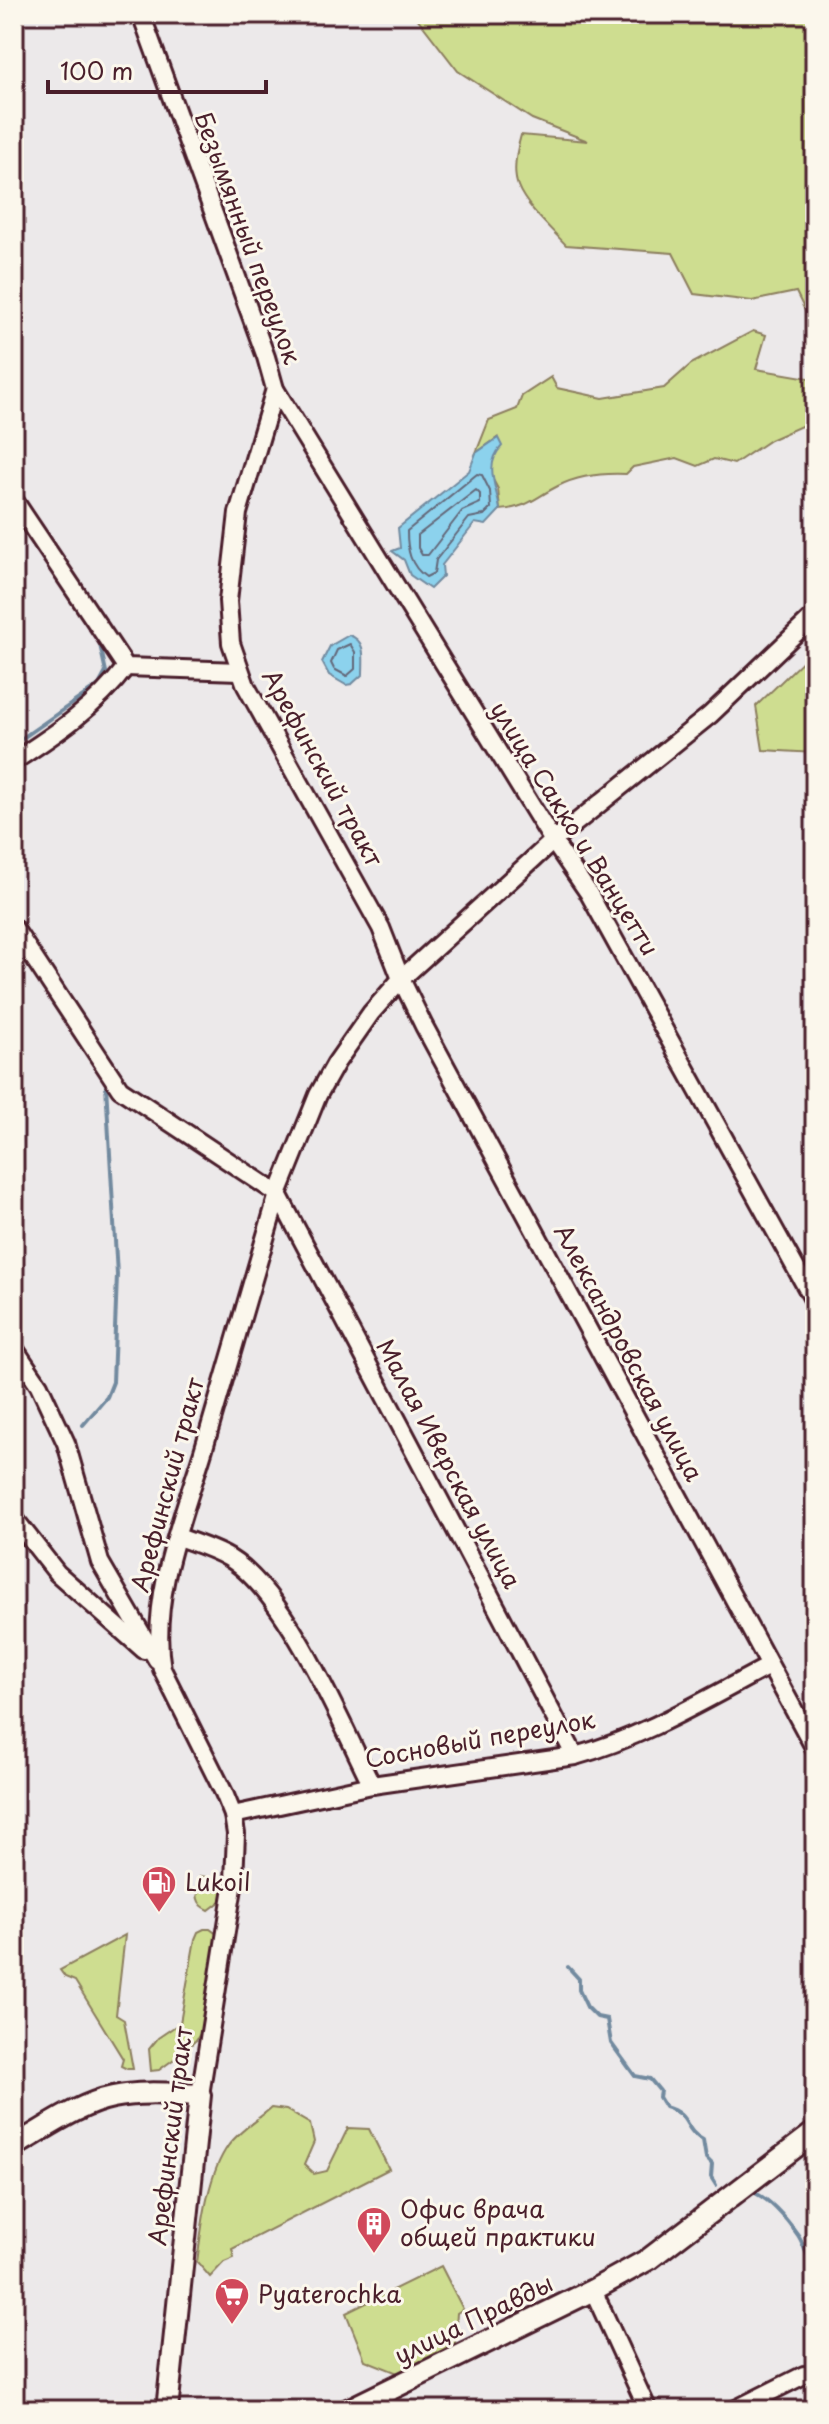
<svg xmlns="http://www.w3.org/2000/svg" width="829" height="2424" font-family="'Playpen Sans',sans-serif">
<rect width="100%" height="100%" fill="#ece9ea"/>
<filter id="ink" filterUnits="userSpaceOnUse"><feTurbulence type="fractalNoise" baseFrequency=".0125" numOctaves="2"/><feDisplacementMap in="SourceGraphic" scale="16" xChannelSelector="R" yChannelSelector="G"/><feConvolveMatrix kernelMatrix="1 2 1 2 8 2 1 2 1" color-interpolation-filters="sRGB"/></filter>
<g filter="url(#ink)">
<g fill="#cedd90" stroke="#8c7e5e" stroke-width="2">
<path d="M414,14H815V331L796,292L752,301L694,294L673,253L566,245C552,230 525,205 518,186C512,171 517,149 521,135L588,141L532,119L458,71Z"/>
<path d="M753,331L766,335L756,369L815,379V417L806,424L770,440L734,464L714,459L698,466L677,458L633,467L626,474C604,473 578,476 558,486C534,498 530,507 500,510L498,489L490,474L497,438L476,453L489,420L517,409L522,396L551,377L557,388L603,398L664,388L691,364Z"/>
<path d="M815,649V753L763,750L756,706Z"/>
<path d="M200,1876L225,1880L221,1901L209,1910C192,1903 198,1890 200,1876Z"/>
<path d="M204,1929H210L218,1935L205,2026L196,2040L181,2054L159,2070L151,2071L149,2049L158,2038L180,2023L195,1939L198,1932Z"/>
<path d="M125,1935L116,2015L124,2020L133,2069H127L121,2066L123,2059L75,1981L65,1977L60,1970Z"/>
<path d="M271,2108L286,2110L310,2124L314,2142L304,2165L314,2174L327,2171L348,2128L369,2129L389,2169L232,2249L234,2258L224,2262L210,2277L197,2262C202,2226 207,2176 228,2146C238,2132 257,2120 271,2108Z"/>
<path d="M441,2266L463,2309L457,2313L455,2343L400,2374L365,2360L346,2313Z"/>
</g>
<g fill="#8cd2ed" stroke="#728a9f" stroke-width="2">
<path d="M498,438L502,446C483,466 497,487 500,510L486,525L475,523L442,565L443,576L430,589L410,575L404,560L392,551L400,548L398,528L469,471L476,453Z"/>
<path d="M349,635C367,641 363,658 363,674L352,684L346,685L329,675L322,662L330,646Z"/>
</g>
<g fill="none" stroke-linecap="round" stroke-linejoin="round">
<g stroke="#646779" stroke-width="2">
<path d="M477,474L482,475L490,491L491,508L484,515L469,518L436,560L434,573L426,577C410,566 407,550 407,531Z"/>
<path d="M476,490L480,494V503L462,511L428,555H422L418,548V535Z"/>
<path d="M350,644L355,652V669L347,676L334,669L331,663L337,650Z"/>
</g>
<g stroke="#728a9f" stroke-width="4">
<path d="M14,744L99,685L106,672L99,640"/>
<path d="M83,1425L107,1397L113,1382L117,1275L106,1085"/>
<path d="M568,1967L579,1979V1990L587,2007L597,2017L607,2019L611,2043L635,2076L650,2079L660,2091L659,2097L665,2107C692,2115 682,2129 703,2140L706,2158L712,2164L711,2177L716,2185"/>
<path d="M757,2194C773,2202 788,2221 798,2235C805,2245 804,2256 815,2262"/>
</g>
<defs>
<g id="minor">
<path d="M141,14L266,357L275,389L553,841L588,892L815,1303"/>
<path d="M275,389L238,513L228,601L231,643L246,686L381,928L401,979L424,1026L815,1749"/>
<path d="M14,500L126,667L239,671"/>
<path d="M14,761C56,734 96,707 126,667"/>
<path d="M14,928L120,1089L278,1194L575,1756"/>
<path d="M14,1348L39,1385L66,1443L100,1562L157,1660"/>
<path d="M14,1518L57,1573L144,1650"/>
<path d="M178,1537C195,1543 214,1549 229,1558C288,1594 340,1722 372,1785"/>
<path d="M233,1815L372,1785L575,1756C644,1737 706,1699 769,1666"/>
<path d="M200,2095L234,1881L236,1834L233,1815L224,1793L162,1669C149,1598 184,1515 204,1448C229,1363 253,1279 278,1194L318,1095L336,1063L371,1013L401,979L553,841L710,715L815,615"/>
<path d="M593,2290L648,2410"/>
<path d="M734,2410L804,2375"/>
</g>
<g id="tertiary">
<path d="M14,2146C45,2129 78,2104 113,2097C141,2091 172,2094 200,2095L167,2410"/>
<path d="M348,2410L593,2290L649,2259L815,2132"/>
</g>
</defs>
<use href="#minor" stroke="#4a1f2b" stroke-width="22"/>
<use href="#tertiary" stroke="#4a1f2b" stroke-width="26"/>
<use href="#minor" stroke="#fbf7ec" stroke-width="16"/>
<use href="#tertiary" stroke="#fbf7ec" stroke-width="20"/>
</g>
</g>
<defs>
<symbol id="fuel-pin" viewBox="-11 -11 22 30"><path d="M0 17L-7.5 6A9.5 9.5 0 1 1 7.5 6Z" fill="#d1495b" stroke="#fbf7ec"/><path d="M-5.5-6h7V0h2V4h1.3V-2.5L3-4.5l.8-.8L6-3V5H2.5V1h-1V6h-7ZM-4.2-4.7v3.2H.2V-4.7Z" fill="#fff"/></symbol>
<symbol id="building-pin" viewBox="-11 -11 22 30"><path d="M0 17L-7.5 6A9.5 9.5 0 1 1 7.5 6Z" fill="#d1495b" stroke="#fbf7ec"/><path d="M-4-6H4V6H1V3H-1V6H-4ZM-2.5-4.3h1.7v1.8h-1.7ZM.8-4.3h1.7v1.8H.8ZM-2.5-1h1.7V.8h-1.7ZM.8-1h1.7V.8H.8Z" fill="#fff"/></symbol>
<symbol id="supermarket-pin" viewBox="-11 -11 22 30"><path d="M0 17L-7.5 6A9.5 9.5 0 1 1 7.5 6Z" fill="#d1495b" stroke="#fbf7ec"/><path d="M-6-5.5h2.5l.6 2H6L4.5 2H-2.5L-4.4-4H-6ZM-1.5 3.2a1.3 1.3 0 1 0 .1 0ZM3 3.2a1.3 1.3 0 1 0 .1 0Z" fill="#fff"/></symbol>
</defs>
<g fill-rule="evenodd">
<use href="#fuel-pin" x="139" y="1863" width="40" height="54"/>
<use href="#building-pin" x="354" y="2204" width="40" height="54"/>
<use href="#supermarket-pin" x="212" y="2275" width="40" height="54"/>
</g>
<g text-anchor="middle" stroke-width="6" stroke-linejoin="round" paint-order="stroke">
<g font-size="24" fill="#4a1f2b" stroke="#fbf7ec">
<text transform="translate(247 238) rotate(70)" y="8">Безымянный переулок</text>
<text transform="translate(322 768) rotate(61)" y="8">Арефинский тракт</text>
<text transform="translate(574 829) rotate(58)" y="8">улица Сакко и Ванцетти</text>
<text transform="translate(628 1353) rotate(62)" y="8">Александровская улица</text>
<text transform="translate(448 1464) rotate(62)" y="8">Малая Иверская улица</text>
<text transform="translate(168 1485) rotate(-75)" y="8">Арефинский тракт</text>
<text transform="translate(480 1740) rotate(-10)" y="8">Сосновый переулок</text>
<text transform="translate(171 2136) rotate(-83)" y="8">Арефинский тракт</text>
<text transform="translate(474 2320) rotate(-26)" y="8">улица Правды</text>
</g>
<g font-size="24" fill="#4a1f2b" stroke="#fbf7ec" text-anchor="start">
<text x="185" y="1891">Lukoil</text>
<text x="400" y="2218">Офис врача<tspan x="400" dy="28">общей практики</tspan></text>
<text x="258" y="2303">Pyaterochka</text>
</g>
</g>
<rect width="829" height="2424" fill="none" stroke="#fbf7ec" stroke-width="48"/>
<rect x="24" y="24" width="781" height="2376" fill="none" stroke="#4a1f2b" stroke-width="3" filter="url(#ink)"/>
<path d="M48 80v12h218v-12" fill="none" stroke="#4a1f2b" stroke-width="4"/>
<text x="60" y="80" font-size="24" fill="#4a1f2b" stroke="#fbf7ec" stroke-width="6" paint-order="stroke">100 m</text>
</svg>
